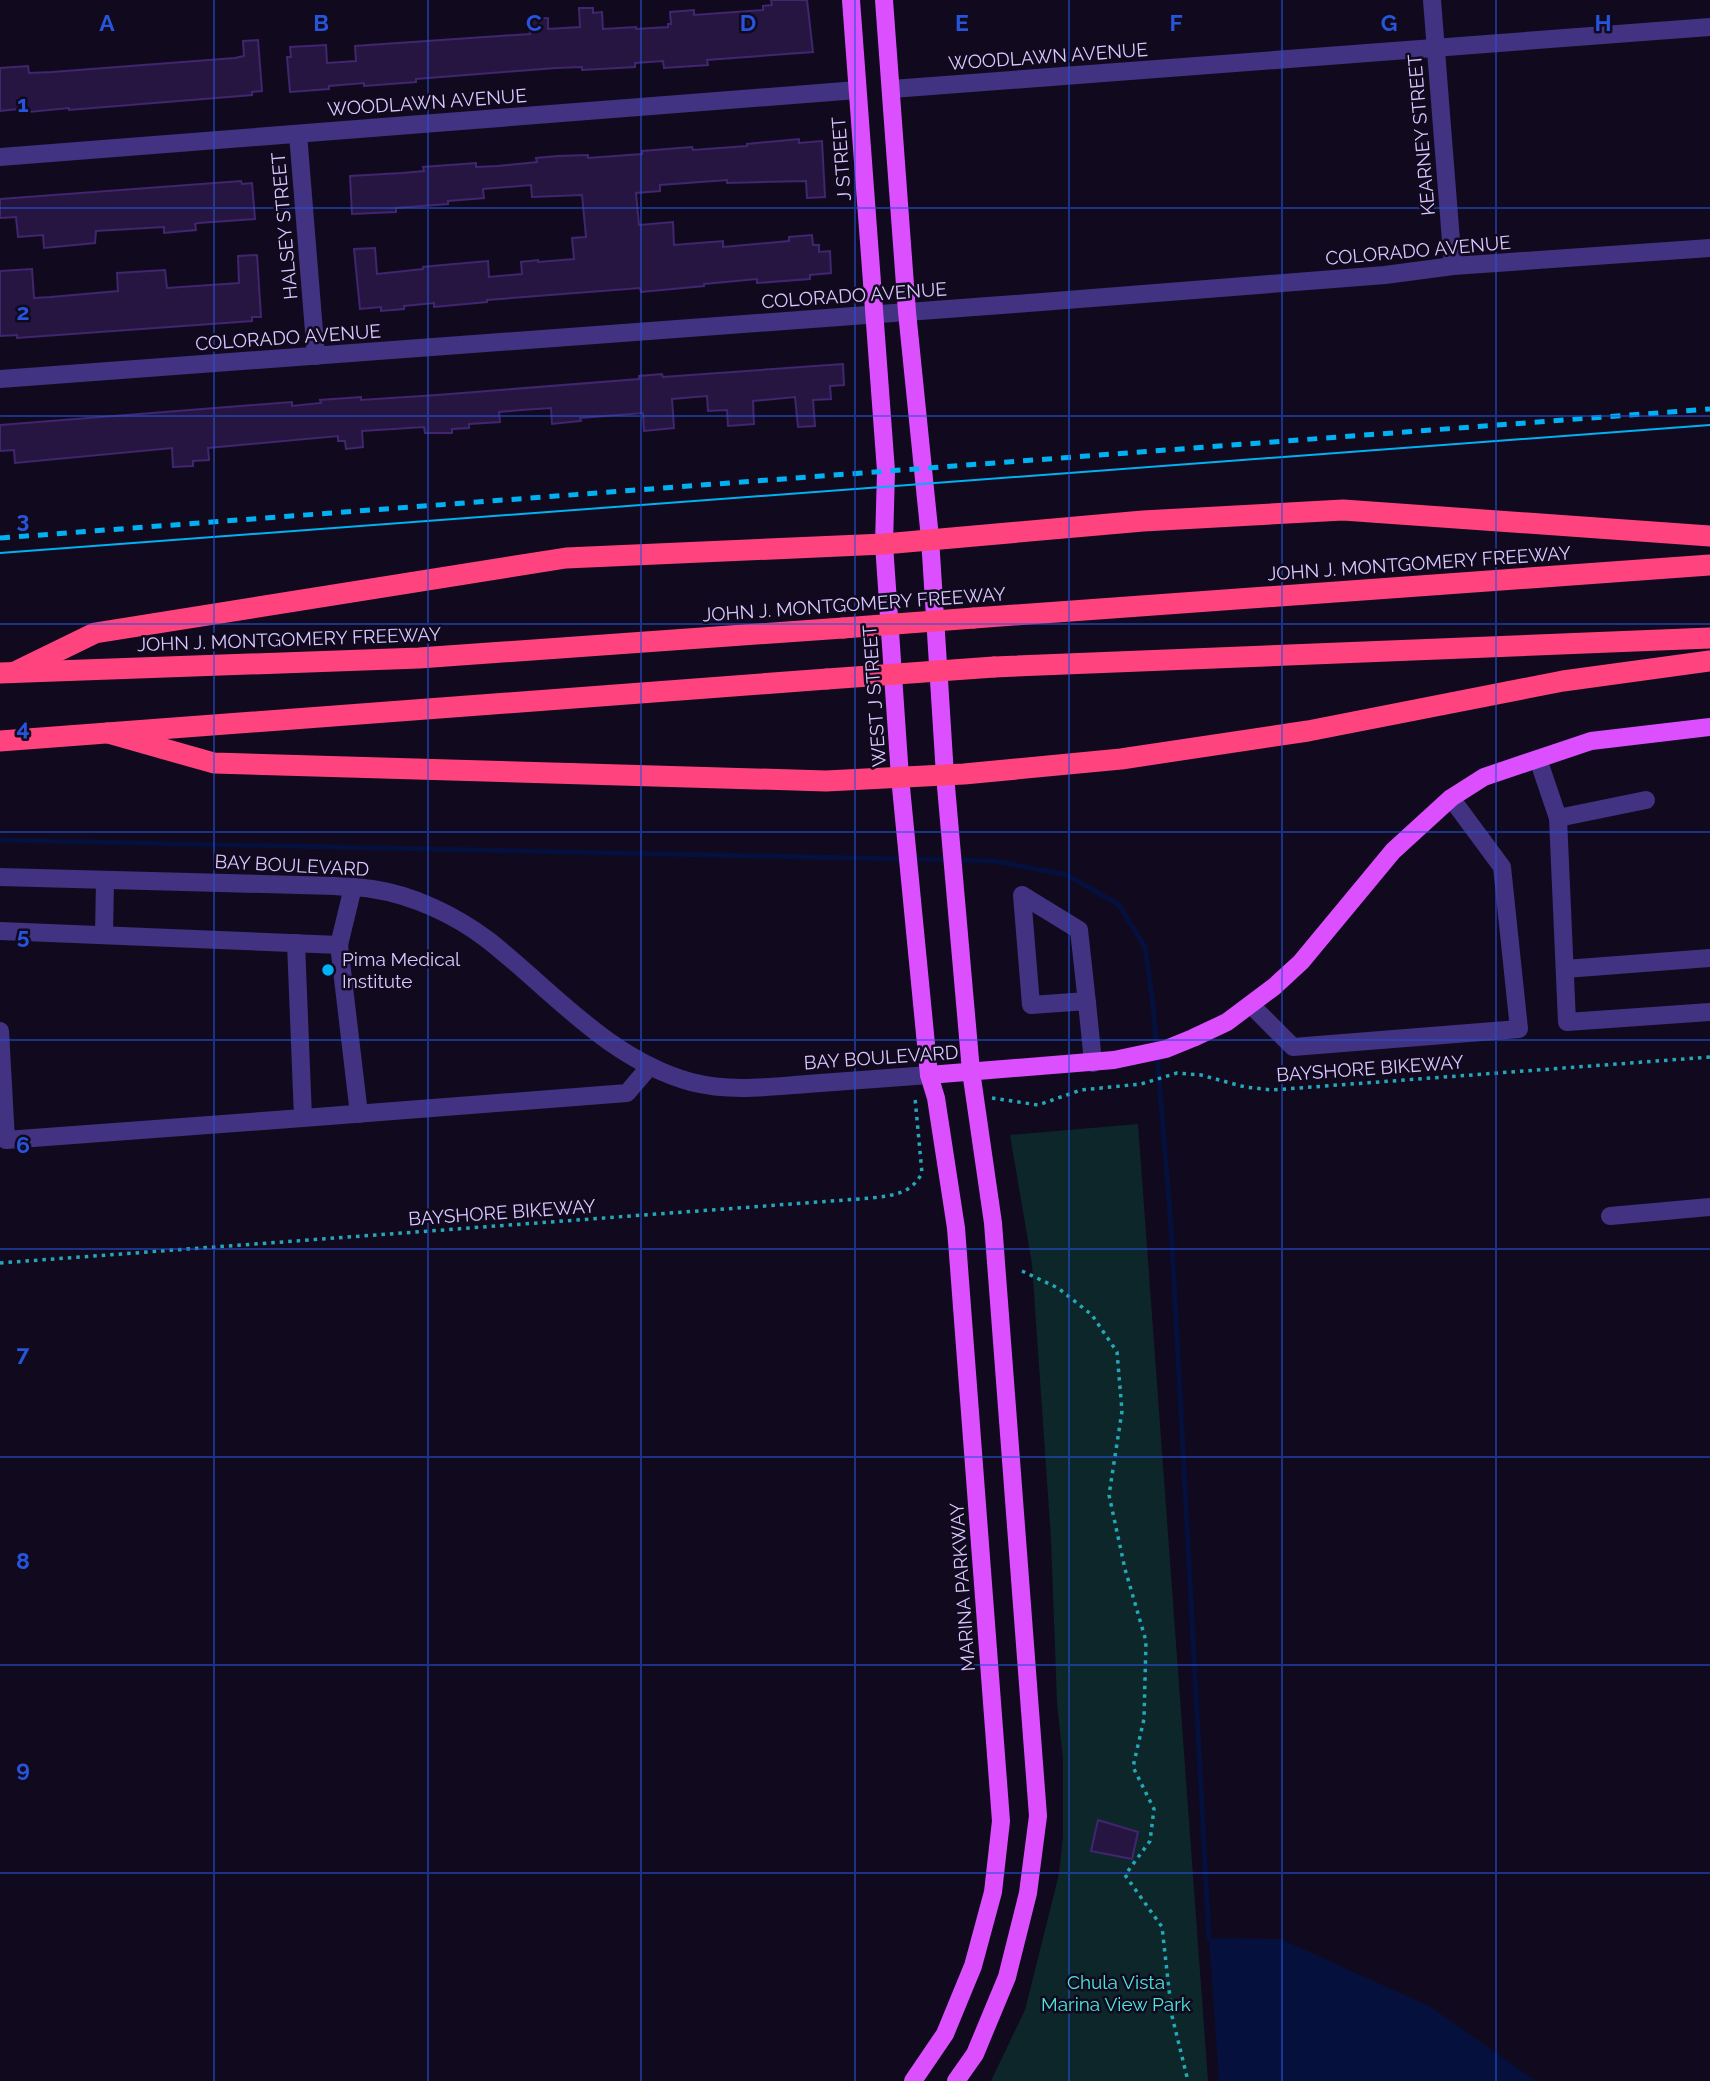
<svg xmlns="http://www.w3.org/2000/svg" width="1710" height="2081" font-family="Raleway,sans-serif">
<rect width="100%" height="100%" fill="#110a1f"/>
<path fill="#0d2629" d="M1138,1124L1208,2081H991L1025,2010L1059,1874L1063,1836V1759L1057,1702L1051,1539L1032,1264L1010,1135Z"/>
<path fill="#05103d" d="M1209,1938L1281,1939L1431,2007L1536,2081H1219Z"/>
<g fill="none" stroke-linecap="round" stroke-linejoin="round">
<g stroke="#05103d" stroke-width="5">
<path d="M0,840L903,859"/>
<path d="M913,859L994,861L1067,875L1119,905L1145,947L1153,1005L1171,1226L1209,1938"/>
</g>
</g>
<g fill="#261541" stroke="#40256f" stroke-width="2">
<path d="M771,0H807L813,52L707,60L708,65L664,68L663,61L635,63V67L582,70V67L556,68L416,79V82L364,86V83L329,86V89L290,92L287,57H291L290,47L326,45L327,63L356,61L355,46L530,34L529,19L548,18V29L580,27L579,8H593V13L602,12L603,29L636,27V29L668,27V24H671L670,12L694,10V15L763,10V6L772,5Z"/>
<path d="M258,40L262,91L252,92V95L69,110V108L19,113L18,109L0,111V68L28,66L29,73L52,72L235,58L244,56L243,41Z"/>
<path d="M799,139V143L822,141L825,197L807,198L806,181L727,183V180L660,185V191L636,193L639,225L673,222L674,245L723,241V247L789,241V237L812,235L813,245H819V252L830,251L831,273L810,275V279L757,283V279L704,284V286L641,292L640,288L487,300V302L434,307V303L404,306V309L381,311V307L360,309L354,249L375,248L377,274L423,269V267L443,265L488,261L489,277L522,274L521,262L538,260V262L574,259L572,238L586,237L582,195L532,197L531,185L483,189L484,198L448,201V204L396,208V212L352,214L350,176L402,173L424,171L423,167L476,163V167L498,166L537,162L536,158L558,156L588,155V158L642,154V151L692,147L693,150L747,146V144Z"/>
<path d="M241,181L242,184L252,183L255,219L198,223L195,224L196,230L164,233V227L96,231L95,243L44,248L43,235L18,237L16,217L0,218V199Z"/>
<path d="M257,255L261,317H252V321L17,338V335L0,336V271L32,269L34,298L51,297L118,291L117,273L165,270L167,288L239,283L238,256Z"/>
<path d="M843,364L844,385L830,386L831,399L813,400L815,426L798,427L795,397L753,401L754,424L728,426L727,410L708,411L707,396L672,399L674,428L644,431L643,413L580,418L581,421L552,424L551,408L521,410L499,412L500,422L469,424V428L452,429V433H425L424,427L362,431L363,447L346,449L345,441H338V436L208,448L209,460L193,461V466L173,467L172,448L15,463L14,450L0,451V425L292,402V406L321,403L320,400L361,397V400L437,395L639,379V376L662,374L663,377Z"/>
<path d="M1098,1820L1138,1832L1132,1859L1091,1851Z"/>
</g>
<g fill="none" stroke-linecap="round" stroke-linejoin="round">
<g stroke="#24a8b8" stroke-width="3.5" stroke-dasharray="3.5 5" stroke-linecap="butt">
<path d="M992,1098L1038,1105L1081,1090L1141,1084L1177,1073L1201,1075L1245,1087L1272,1090L1710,1057"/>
<path d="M0,1263L872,1198C894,1195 911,1194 922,1173L915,1098"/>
<path d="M1022,1271L1058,1288L1092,1315L1117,1352L1122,1411L1109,1495L1125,1569L1146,1641L1144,1719L1133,1767L1154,1809L1150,1841L1125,1875L1162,1927L1172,2016L1188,2081"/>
</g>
<g stroke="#423282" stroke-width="18">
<path d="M1432,0L1453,266"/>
<path d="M892,89L1710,27"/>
<path d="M298,134L316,356"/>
<path d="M0,157L857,90"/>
<path d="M0,379L1015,304L1385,275L1453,266L1710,248"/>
<path d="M1538,759L1558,818L1567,1022L1710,1012"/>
<path d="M1558,818L1646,800"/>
<path d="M0,877L335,886C347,887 360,887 372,889C413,895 455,915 488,940C553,991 608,1059 691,1082C730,1092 768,1087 807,1084C848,1081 889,1078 929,1075"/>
<path d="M0,931L339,945L353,887"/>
<path d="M104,935L105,880"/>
<path d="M339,945L359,1114"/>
<path d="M1565,969L1710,958"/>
<path d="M1087,1001L1031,1005L1022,895L1079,930C1084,975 1089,1019 1093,1063"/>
<path d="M1251,1005L1293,1047L1519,1029L1502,867L1451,798"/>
<path d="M0,1031L6,1140L303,1118L296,943"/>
<path d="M303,1118L627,1093L650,1066"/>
<path d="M1610,1216L1710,1207"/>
</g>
<g stroke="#db4fff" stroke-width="18">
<path d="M851,0L886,471L884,544L900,777L929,1075L936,1098L956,1228L1001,1821L993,1892L973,1966L945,2034L913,2081"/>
<path d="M884,0L907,312L930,538L945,775L971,1071L993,1223L1038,1816L1028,1893L1007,1977L975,2054L956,2081"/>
<path d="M929,1075L1114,1060L1166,1049L1193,1038L1227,1022L1275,986L1301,962L1393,851L1451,798L1484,777L1591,741L1710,727"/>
</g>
<g stroke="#ff437e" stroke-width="21">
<path d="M974,618L1710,565"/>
<path d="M994,667L1710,638"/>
<path d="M15,672L95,633L566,558L884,544L1143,521L1343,510L1710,536"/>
<path d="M0,673L419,658L843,628"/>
<path d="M108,733L214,763L826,781L964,774L1121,759L1308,731L1563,681L1710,661"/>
<path d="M0,741L827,679"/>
</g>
<path stroke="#00b2f3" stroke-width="2" d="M0,553L1710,425"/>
<path stroke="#00b2f3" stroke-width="5" stroke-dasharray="10 9" stroke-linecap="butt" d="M0,538L1710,409"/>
<g stroke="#ff437e" stroke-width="21">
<path d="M843,628L974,618"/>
<path d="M827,679L994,667"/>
</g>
</g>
<path fill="none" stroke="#2654da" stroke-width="2" stroke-opacity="0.55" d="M214,0V2081M428,0V2081M641,0V2081M855,0V2081M1069,0V2081M1282,0V2081M1496,0V2081M0,208H1710M0,416H1710M0,624H1710M0,832H1710M0,1040H1710M0,1249H1710M0,1457H1710M0,1665H1710M0,1873H1710"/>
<circle fill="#00b2f3" stroke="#110a1f" stroke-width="2.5" cx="328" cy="970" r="7"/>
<g text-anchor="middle" stroke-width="5" stroke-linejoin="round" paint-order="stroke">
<g font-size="19" fill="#d8c8ff" stroke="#110a1f">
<text transform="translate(1048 56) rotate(-4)" y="7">WOODLAWN AVENUE</text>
<text transform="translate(427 102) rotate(-4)" y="7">WOODLAWN AVENUE</text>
<text transform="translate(1421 135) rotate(-95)" y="7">KEARNEY STREET</text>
<text transform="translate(841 159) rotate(-94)" y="7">J STREET</text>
<text transform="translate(284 226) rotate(-95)" y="7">HALSEY STREET</text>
<text transform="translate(1418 250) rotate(-5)" y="7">COLORADO AVENUE</text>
<text transform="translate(854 295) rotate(-4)" y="7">COLORADO AVENUE</text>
<text transform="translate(288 337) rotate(-4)" y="7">COLORADO AVENUE</text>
<text transform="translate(1419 563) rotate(-4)" y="7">JOHN J. MONTGOMERY FREEWAY</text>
<text transform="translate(854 604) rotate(-4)" y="7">JOHN J. MONTGOMERY FREEWAY</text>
<text transform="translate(289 639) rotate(-2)" y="7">JOHN J. MONTGOMERY FREEWAY</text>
<text transform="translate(874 696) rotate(-94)" y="7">WEST J STREET</text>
<text transform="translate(292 865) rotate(3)" y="7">BAY BOULEVARD</text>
<text transform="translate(881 1057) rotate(-4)" y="7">BAY BOULEVARD</text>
<text transform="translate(1370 1068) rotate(-4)" y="7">BAYSHORE BIKEWAY</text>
<text transform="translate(502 1212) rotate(-4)" y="7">BAYSHORE BIKEWAY</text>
<text transform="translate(962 1587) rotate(-94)" y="7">MARINA PARKWAY</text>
</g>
<g font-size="19" fill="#d8c8ff" stroke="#110a1f" text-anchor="start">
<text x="342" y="966">Pima Medical<tspan x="342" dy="22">Institute</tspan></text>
</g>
<g font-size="19" fill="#4ce8db" stroke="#110a1f">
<text x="1116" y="1989">Chula Vista<tspan x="1116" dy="22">Marina View Park</tspan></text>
</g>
</g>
<g font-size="23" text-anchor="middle" font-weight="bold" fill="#2654da" stroke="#110a1f" stroke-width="5" stroke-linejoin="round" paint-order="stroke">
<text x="107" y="31">A</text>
<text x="321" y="31">B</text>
<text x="534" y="31">C</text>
<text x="748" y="31">D</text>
<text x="962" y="31">E</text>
<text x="1176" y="31">F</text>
<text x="1389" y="31">G</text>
<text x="1603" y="31">H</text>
<text x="23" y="112">1</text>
<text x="23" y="320">2</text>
<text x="23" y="528">3</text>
<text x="23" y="736">4</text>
<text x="23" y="944">5</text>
<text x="23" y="1153">6</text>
<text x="23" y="1361">7</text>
<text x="23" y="1569">8</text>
<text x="23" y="1777">9</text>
</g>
</svg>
